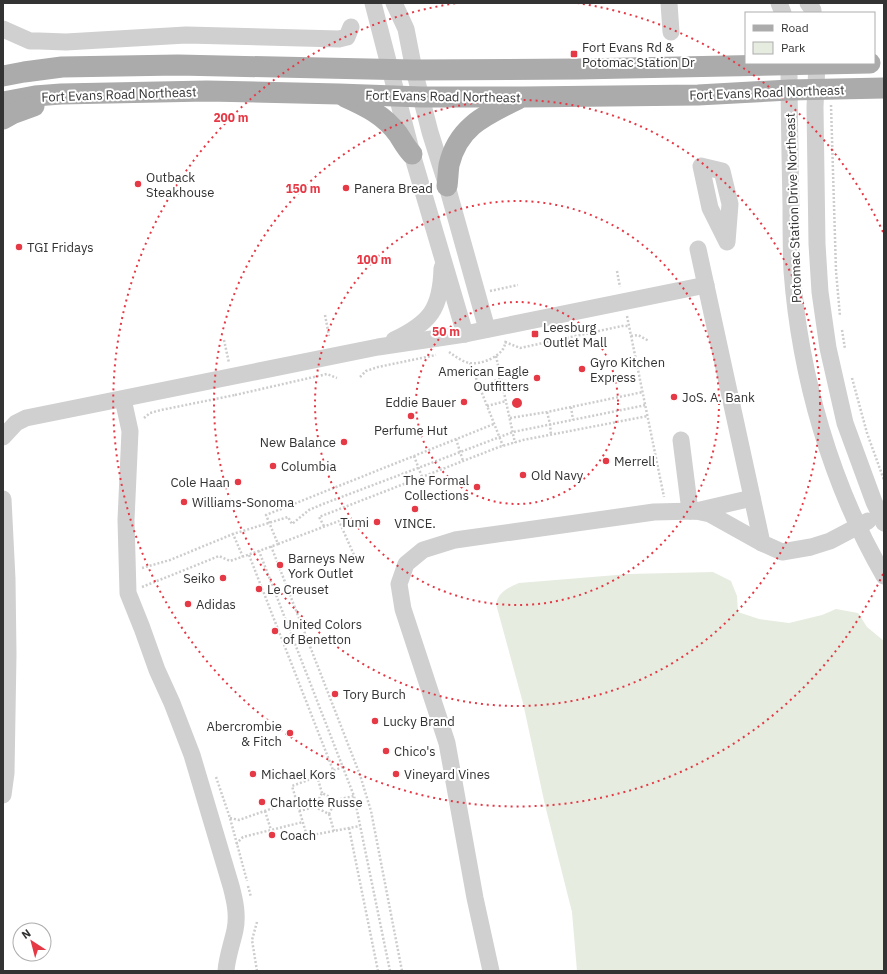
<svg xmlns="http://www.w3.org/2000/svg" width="887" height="974" font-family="'IBM Plex Sans',sans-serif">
<rect width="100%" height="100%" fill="#fff"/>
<path fill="#e6ecdf" d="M713,572L731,581L737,596L738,612L759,619L789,623L822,615L836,609L858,613L867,627L884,641V971H577L572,912L545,805L523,703L496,604C499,591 508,588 519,583L629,574Z"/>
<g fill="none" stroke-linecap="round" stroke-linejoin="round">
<g stroke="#cdcdcd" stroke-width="2.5" stroke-dasharray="2 2" stroke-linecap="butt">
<path d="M831,105L836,271L840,316"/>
<path d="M617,271L620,287"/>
<path d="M490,291L518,285"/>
<path d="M325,315L329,336"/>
<path d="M627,316L664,497"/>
<path d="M842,330L845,349"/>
<path d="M631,336L638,335L649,341"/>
<path d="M224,340L229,363"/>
<path d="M505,342L520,348L622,326H629"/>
<path d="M449,352C455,356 461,361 469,363C480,365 497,358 503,349C505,346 505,343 506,340"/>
<path d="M496,356L515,443"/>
<path d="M470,363L503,446"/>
<path d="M360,377L366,371L378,367L436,355"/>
<path d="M852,378L867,433L884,480"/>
<path d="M480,387L501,378"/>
<path d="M235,395L327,374L337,378"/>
<path d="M487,406L506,401"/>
<path d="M571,407L573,420"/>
<path d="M547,412L550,424L551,435"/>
<path d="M144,418L150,413L161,410L235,395"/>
<path d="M510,418L547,412L643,392"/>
<path d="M456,439L463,461"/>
<path d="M414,456L422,477"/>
<path d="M324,526L319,517L499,447L523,440L648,416"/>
<path d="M278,544L339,521L358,564"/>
<path d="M271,546L360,775L371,811L402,971"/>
<path d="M249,555L333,770"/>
<path d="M243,557L233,534L288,517L292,524L309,510L323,504L513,432L646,405"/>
<path d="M142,568L170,560L233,534"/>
<path d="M142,587L219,556L230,561L259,551"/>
<path d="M343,767L292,786L307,836L360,826"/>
<path d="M317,776L322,793"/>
<path d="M216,777L230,818L247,881"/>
<path d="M336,800L354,796"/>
<path d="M265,811L271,830"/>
<path d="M299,811L315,807L329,814L336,800L322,793L315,807"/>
<path d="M329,814L334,831"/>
<path d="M230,818L239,820L296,800"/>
<path d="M349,828L378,971"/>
<path d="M236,844L243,837L303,822"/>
<path d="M248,886L251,897"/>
<path d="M257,922L252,940L257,971"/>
<path d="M390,971L354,796L259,551L278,544L266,515L494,424"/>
</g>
<g stroke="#d0d0d0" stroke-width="17">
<path d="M373,3L412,154L465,334"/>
<path d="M394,3L406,29L414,70L430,132L447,186L487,329"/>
<path d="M669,3L671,32"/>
<path d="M779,3L783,13"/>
<path d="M808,3L813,10V13"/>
<path d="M3,29L30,41H39L66,42L186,35L339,39L347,37L351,27"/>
<path d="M789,63C789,110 790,158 791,205C791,227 791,249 792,271C800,377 831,484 884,576"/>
<path d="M817,63L815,107L817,244L820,292L828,348L845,423L874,502L884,523"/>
<path d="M701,166L722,171L730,204L727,242L710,208Z"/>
<path d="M698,249L762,543L782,552L811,547L830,541L868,521"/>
<path d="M394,340C430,323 441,309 442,268"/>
<path d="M123,399L130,431L126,520L128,593L142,628L157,670L172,703L192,755L231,886C235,901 238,915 235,930C232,944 227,957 226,971"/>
<path d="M3,437L16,423L26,418L378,347L465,334L706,285"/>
<path d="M681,440L690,511"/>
<path d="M3,499L7,579L8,654L6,773L3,795"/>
<path d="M696,511L752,498"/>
<path d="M491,971L475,898L447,743L403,609L399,584L406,564L423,550L455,540L654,512L696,511L710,514L762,543"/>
</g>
<g stroke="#ababab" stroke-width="21">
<path d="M3,76L24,72L62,67L178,65L414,70L578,69L870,63"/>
<path d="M345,97C365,106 384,115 398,134C402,140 406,148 412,154"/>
<path d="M3,102L35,96L61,94L207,91L339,94L422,97H523L698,95L789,90L884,88"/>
<path d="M3,119L12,114L34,106"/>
<path d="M447,186C448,179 448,172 449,165C458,126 486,115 518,99"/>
</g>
</g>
<g fill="none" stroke="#e63946" stroke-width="2" stroke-dasharray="2 4">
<circle cx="517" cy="403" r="101"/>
<circle cx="517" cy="403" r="202"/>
<circle cx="517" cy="403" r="303"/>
<path d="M883 574A404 404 0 1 1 457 3M577 3A404 404 0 0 1 883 232"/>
</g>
<g fill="#e63946" stroke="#fff" stroke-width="1.5">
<rect x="570" y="50" width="8" height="8" rx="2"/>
<circle cx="138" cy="184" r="4"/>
<circle cx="346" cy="188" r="4"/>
<circle cx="19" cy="247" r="4"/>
<rect x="531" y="330" width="8" height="8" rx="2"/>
<circle cx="582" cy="369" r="4"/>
<circle cx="537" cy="378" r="4"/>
<circle cx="674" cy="397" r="4"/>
<circle cx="464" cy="402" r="4"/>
<circle cx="411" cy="416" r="4"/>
<circle cx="344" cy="442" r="4"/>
<circle cx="606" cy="461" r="4"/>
<circle cx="273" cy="466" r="4"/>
<circle cx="523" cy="475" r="4"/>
<circle cx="238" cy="482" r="4"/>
<circle cx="477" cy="487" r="4"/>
<circle cx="184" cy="502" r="4"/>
<circle cx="415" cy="509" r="4"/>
<circle cx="377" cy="522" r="4"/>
<circle cx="280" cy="565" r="4"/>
<circle cx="223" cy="578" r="4"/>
<circle cx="259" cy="589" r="4"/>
<circle cx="188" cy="604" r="4"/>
<circle cx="275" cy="631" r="4"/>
<circle cx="335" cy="694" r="4"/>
<circle cx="375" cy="721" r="4"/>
<circle cx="290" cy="733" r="4"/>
<circle cx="386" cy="751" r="4"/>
<circle cx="253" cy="774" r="4"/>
<circle cx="396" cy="774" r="4"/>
<circle cx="262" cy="802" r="4"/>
<circle cx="272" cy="835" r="4"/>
</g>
<g text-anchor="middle" stroke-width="4" stroke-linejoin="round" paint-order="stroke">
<g font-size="13" fill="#333" stroke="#fff" text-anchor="start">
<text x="582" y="52">Fort Evans Rd &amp;<tspan x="582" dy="15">Potomac Station Dr</tspan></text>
<text x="146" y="182">Outback<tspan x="146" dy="15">Steakhouse</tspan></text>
<text x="354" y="193">Panera Bread</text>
<text x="27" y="252">TGI Fridays</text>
<text x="543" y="332">Leesburg<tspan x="543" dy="15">Outlet Mall</tspan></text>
<text x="590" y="367">Gyro Kitchen<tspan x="590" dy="15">Express</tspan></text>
<text x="529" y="376" text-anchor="end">American Eagle<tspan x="529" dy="15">Outfitters</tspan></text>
<text x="682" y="402">JoS. A. Bank</text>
<text x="456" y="407" text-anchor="end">Eddie Bauer</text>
<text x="411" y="435" text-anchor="middle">Perfume Hut</text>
<text x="336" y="447" text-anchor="end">New Balance</text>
<text x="614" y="466">Merrell</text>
<text x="281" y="471">Columbia</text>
<text x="531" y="480">Old Navy</text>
<text x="469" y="485" text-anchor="end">The Formal<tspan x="469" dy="15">Collections</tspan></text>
<text x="230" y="487" text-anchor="end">Cole Haan</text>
<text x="192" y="507">Williams-Sonoma</text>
<text x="369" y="527" text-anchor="end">Tumi</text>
<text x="415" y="528" text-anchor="middle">VINCE.</text>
<text x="288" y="563">Barneys New<tspan x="288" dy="15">York Outlet</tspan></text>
<text x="215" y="583" text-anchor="end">Seiko</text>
<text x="267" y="594">Le Creuset</text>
<text x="196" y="609">Adidas</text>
<text x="283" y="629">United Colors<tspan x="283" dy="15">of Benetton</tspan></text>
<text x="343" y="699">Tory Burch</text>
<text x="383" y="726">Lucky Brand</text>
<text x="282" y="731" text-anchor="end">Abercrombie<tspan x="282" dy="15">&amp; Fitch</tspan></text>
<text x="394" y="756">Chico's</text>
<text x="261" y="779">Michael Kors</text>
<text x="404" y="779">Vineyard Vines</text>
<text x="270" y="807">Charlotte Russe</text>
<text x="280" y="840">Coach</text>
</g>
<g font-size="13" fill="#333" stroke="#fff">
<text transform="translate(767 92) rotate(-2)" y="5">Fort Evans Road Northeast</text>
<text transform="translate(119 94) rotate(-2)" y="5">Fort Evans Road Northeast</text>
<text transform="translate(443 96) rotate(1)" y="5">Fort Evans Road Northeast</text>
<text transform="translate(793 208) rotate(-92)" y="5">Potomac Station Drive Northeast</text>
</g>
</g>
<circle cx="517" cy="403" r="6" fill="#e63946" stroke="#fff" stroke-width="2"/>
<g font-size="12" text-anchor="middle" font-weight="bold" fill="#e63946" stroke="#fff" stroke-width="4" stroke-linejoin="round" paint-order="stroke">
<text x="231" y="122">200 m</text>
<text x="303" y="193">150 m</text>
<text x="374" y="264">100 m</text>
<text x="446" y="336">50 m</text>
</g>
<rect width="887" height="974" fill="none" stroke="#333333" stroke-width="8"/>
<rect x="745" y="12" width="130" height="52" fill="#ffffff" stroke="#adadad"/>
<rect x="753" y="25" width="20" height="6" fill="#ababab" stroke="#adadad"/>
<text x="781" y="32" font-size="12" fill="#333333">Road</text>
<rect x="753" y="42" width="20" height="12" fill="#e6ecdf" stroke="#adadad"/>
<text x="781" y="52" font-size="12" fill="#333333">Park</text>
<g transform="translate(32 942) rotate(324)"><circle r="19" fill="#ffffff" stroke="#adadad"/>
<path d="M0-3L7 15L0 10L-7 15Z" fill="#e63946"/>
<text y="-6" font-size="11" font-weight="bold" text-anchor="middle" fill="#333333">N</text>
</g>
</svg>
